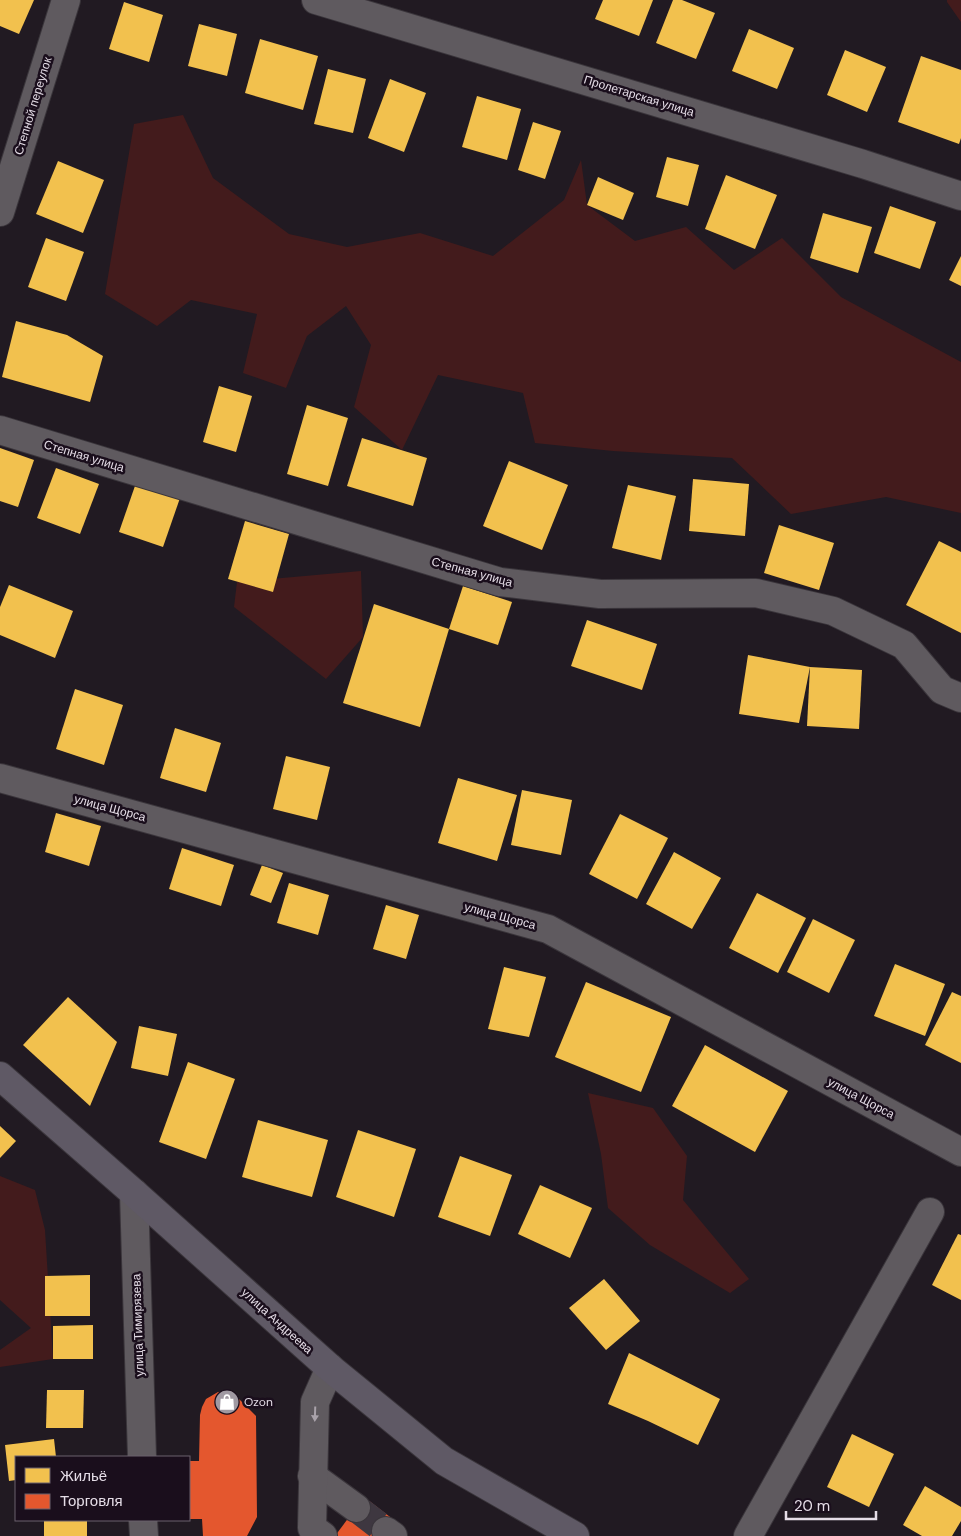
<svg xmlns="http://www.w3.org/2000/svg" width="961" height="1536" font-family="'DM Sans',sans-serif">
<rect width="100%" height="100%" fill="#211a22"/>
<g fill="#431b1c">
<path d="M947,0H961V22L947,2Z"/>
<path d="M183,115L213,178L289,234L347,247L420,233L493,256L564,200L581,160L587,205L635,241L686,227L734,270L782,238L841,297L961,362V513L886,497L791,514L732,458L613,451L535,443L523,393L438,375L402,450L354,407L371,345L346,306L307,336L286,388L243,373L257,314L191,300L157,326L105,294L134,124Z"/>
<path d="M361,571L363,637L326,679L234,607L237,582Z"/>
<path d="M588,1093L653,1108L687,1156L683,1200L749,1279L730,1293L650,1245L608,1208L601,1154Z"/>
<path d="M0,1176L35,1190L45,1230L53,1359L0,1367V1350L31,1328L0,1300Z"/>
</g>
<g fill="#f2c14e">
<path d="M0,0H34L19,34L0,26Z"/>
<path d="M603,0H653L639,36L595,19Z"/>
<path d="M673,0H682L715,13L696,59L656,43Z"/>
<path d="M124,2L163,15L149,62L109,49Z"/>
<path d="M199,24L237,34L227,76L188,66Z"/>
<path d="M749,29L794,48L777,89L732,71Z"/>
<path d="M260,39L318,56L303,110L245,93Z"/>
<path d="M845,50L886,67L867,112L827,95Z"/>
<path d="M921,56L961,70V138L959,144L898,122Z"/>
<path d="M328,69L366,79L353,133L314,124Z"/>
<path d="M390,79L426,93L404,152L368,138Z"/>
<path d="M477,96L521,109L507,160L462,147Z"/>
<path d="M533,122L561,131L545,179L518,170Z"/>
<path d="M667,157L699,165L688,206L656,197Z"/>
<path d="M58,161L104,180L83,233L36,214Z"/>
<path d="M726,175L777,195L755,249L705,229Z"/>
<path d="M598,177L634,193L623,220L587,205Z"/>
<path d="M890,206L936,222L920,269L874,253Z"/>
<path d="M823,213L872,227L858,273L810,258Z"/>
<path d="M46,238L84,252L66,301L28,287Z"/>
<path d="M961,256V286L949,280Z"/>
<path d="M16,321L67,335L103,356L90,402L2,377Z"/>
<path d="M219,386L252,396L236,452L203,442Z"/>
<path d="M307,405L348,418L328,486L287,474Z"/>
<path d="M362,438L427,458L413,506L347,486Z"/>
<path d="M0,448L34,460L18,507L0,501Z"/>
<path d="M509,461L568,485L542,550L483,526Z"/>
<path d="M56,468L99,484L80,534L37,518Z"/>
<path d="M693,479L749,484L745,536L689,531Z"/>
<path d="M136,483L180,498L163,547L119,532Z"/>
<path d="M628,485L676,496L661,560L612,548Z"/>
<path d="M245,521L289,534L273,592L228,579Z"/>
<path d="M779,525L834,543L819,590L764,573Z"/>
<path d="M939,541L961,552V633L906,605Z"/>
<path d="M9,585L73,611L55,658L0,635V607Z"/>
<path d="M463,586L512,602L498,645L449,629Z"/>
<path d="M374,604L449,629L420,727L343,703Z"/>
<path d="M587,620L657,644L642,690L571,666Z"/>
<path d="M748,655L810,667L799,723L739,714Z"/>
<path d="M810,667L862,670L859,729L807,726Z"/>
<path d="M75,689L123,705L104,765L56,749Z"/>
<path d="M175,728L221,743L206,792L160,778Z"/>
<path d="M286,756L330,767L317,820L273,809Z"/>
<path d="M458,778L517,795L497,861L438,843Z"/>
<path d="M522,790L572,800L561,855L511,845Z"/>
<path d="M56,813L101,826L89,866L45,852Z"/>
<path d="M620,814L668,838L637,899L589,874Z"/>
<path d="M182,848L234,865L221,906L169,889Z"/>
<path d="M674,852L721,878L692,929L646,904Z"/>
<path d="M262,865L283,873L271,903L250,895Z"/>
<path d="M289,883L329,895L318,935L277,923Z"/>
<path d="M757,893L806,918L778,973L729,948Z"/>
<path d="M386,905L419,915L406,959L373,949Z"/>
<path d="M813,919L855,940L829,993L787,972Z"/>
<path d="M895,964L945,984L925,1036L874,1016Z"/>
<path d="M504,967L546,977L529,1037L488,1029Z"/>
<path d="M586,982L671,1017L641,1092L555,1057Z"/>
<path d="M952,992L961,996V1063L925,1045Z"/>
<path d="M68,997L117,1042L90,1106L23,1045Z"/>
<path d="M139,1026L177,1034L168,1076L131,1068Z"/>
<path d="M705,1045L788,1091L755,1152L672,1106Z"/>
<path d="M188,1062L235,1079L206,1159L159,1142Z"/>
<path d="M258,1120L328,1140L312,1197L242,1177Z"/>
<path d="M0,1126L16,1141L0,1158Z"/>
<path d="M358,1130L416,1149L394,1217L336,1197Z"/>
<path d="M460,1156L512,1175L490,1236L438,1217Z"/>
<path d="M540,1185L592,1208L570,1258L518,1234Z"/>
<path d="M958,1234L961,1235V1300L932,1285Z"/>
<path d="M90,1275V1316H45V1276Z"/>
<path d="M604,1279L640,1321L606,1350L569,1308Z"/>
<path d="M93,1325V1359H53V1326Z"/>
<path d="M629,1353L720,1399L698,1445L648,1421L608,1404Z"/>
<path d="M47,1390H84L83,1428H46Z"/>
<path d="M852,1434L894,1454L869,1507L827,1487Z"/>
<path d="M54,1439L56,1457H16V1480L9,1481L5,1445Z"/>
<path d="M925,1486L961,1507V1521L952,1536H922L903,1525Z"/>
<rect x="44" y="1520" width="43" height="16"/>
</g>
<g fill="#e4572e">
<path d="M231,1391L256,1416L257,1517L247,1536H203L202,1519H189V1461H199L200,1415L202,1407L206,1399L218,1392Z"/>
<path d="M364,1497L394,1520L383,1536H335Z"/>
</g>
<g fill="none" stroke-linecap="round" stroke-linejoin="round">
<path stroke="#3e3740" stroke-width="28" stroke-dasharray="28 14" stroke-linecap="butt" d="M356,1508L386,1531"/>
<defs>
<g id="minor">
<path d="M316,0L863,164L961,196"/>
<path d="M0,212L66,0"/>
<path d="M0,430L500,582L600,594L756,593L833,611L904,645L942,690L961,698"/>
<path d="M0,778L548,929L961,1152"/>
<path d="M134,1193L142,1457"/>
<path d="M312,1476L356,1508"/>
<path d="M143,1520L144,1536"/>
<path d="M386,1531L393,1536"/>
<path d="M323,1536L312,1528L315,1402L330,1368"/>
<path d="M748,1536L930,1212"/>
</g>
<path id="major" d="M0,1076L134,1193L330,1368L444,1461L575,1536"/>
</defs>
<use href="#minor" stroke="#3a353b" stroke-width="30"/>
<use href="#major" stroke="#3a353b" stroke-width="30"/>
<use href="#minor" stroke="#5f5a5f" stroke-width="28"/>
<use href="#major" stroke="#5f5965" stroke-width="28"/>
</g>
<defs><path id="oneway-solid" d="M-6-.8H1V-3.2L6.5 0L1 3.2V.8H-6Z" transform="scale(1.25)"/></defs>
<use fill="#a9a2aa" href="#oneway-solid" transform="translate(315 1414) rotate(92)"/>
<defs>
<symbol id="shop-disc" viewBox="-11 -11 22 22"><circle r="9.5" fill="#a099a2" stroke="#1a0e1c"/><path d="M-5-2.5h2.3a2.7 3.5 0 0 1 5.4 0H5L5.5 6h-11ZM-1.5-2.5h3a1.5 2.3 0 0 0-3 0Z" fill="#fff"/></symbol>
</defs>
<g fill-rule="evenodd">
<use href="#shop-disc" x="213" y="1388" width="28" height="28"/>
</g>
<g text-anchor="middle" stroke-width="5" stroke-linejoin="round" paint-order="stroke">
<g font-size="12" fill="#e5dde7" stroke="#1a0e1c">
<text transform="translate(639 96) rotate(17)" y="4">Пролетарская улица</text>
<text transform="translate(33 106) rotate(-73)" y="4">Степной переулок</text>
<text transform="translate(84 456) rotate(17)" y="4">Степная улица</text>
<text transform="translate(472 572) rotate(15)" y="4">Степная улица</text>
<text transform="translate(110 808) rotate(15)" y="4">улица Щорса</text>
<text transform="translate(500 916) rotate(15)" y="4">улица Щорса</text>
<text transform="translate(861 1098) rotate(28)" y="4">улица Щорса</text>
<text transform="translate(277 1321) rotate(42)" y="4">улица Андреева</text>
<text transform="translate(138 1325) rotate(-92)" y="4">улица Тимирязева</text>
</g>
<g font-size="12" fill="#e5dde7" stroke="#1a0e1c" text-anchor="start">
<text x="244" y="1406">Ozon</text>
</g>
</g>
<rect x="15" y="1456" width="175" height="65" fill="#1a0e1c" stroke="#6b616d"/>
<rect x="25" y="1468" width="25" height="15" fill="#f2c14e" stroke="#6b616d"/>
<text x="60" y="1481" font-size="15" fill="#e5dde7">Жильё</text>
<rect x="25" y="1494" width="25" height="15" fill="#e4572e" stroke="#6b616d"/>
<text x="60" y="1506" font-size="15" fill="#e5dde7">Торговля</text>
<path d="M786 1511v8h90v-8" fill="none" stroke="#e5dde7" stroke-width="2.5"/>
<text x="794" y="1511" font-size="15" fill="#e5dde7" stroke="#1a0e1c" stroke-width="4" paint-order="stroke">20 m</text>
</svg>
